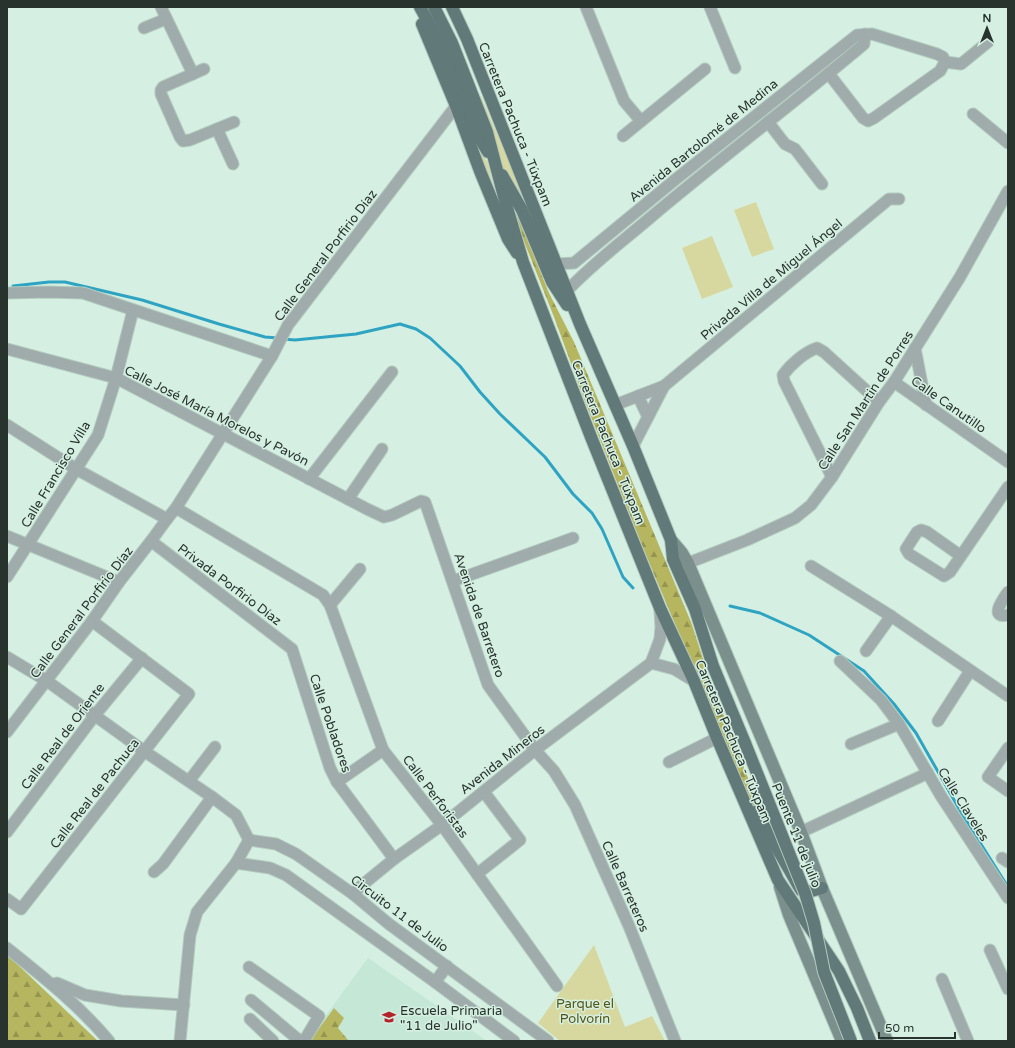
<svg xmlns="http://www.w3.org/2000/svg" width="1015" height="1048" font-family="'Varela Round',sans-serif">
<defs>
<pattern id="forest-firs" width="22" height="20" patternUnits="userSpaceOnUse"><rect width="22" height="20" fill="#b7b660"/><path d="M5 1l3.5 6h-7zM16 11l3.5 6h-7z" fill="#959550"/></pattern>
</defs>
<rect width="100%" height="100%" fill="#d5f0e3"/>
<path fill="#c4e7d6" d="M368,958L487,1041H307Z"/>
<g fill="#d7d89f">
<path d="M481,96L523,196L522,198L499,161L480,97Z"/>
<path d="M473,139L488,163L496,198Z"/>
<path d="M756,202L774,249L752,257L734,210Z"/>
<path d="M712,236L733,287L702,299L682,248Z"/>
<path d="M594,945L625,1027L652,1016L665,1041H560L538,1023Z"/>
</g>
<g fill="url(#forest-firs)">
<path d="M515,213L518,214L548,291L574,342L691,622L708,674L768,830L751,804L645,553L584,399L554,317L514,216Z"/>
<path d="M7,955L15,962L98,1041H7Z"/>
<path d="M334,1008L344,1018L338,1028L348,1040L347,1041H310Z"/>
</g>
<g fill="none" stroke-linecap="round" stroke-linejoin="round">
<g stroke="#2ea4c2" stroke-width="3">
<path d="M13,286L49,282H65L142,300L219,324L265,337L278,338"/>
<path d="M283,339L295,340L356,334L400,324L416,329L430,338L460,366L480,392L500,414L545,457L573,494L592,513L602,529L623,577L633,588"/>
<path d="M730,606L760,613L809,635L864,671L894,704L916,733L962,814L1008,887"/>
</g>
<defs>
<g id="street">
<path d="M161,7L193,74"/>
<path d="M586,7L624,101L641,121"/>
<path d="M710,7L735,68"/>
<path d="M144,28L166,19"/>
<path d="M945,62L961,64L988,42"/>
<path d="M204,69L163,87L161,90V94L180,137L183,141L190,140L234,122"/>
<path d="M829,74L863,118L868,121L874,118L940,71L945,62"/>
<path d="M973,114L1008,143"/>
<path d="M768,122L785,144L795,149L822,184"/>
<path d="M217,129L233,164"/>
<path d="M623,136L705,69"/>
<path d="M556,264L574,263L676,179L857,35L872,34L937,54L943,57L945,62"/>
<path d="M567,291C592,264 623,241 651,217C721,158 794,103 864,44L865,34"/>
<path d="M7,293L48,292L83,293L272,356"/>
<path d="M915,348L926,405"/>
<path d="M7,349L116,378L367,509L384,517L392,515L421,501L425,502L488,685L535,750L554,771L575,805L629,926L675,1041"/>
<path d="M894,382L1008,462"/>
<path d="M638,396L648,417"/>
<path d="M615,405L664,386L889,199H899"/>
<path d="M7,425L76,469L167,519"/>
<path d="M633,446L664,386"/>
<path d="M832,477L784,381L783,375C791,364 805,352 817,348L824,352L879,402"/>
<path d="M309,479L392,372"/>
<path d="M348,499L382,449"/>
<path d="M176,508L323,595L330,605L383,750L442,825L557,986"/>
<path d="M7,536L119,582"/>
<path d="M151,541L292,649L330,768L337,782L394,859"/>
<path d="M961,556L927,532L921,530L917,532L906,549L909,554L944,576L950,572L1008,487"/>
<path d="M688,563L747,540L795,518L811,505L832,477L879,402L894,382L960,277L1008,191"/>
<path d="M811,566L891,616L1008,696"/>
<path d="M7,577L98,435L116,378L133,310"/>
<path d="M453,581L573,538"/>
<path d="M1008,592C1004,598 988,619 1008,615"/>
<path d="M330,605L360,569"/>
<path d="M866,651L891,616"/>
<path d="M7,657L47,681L144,751L212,797L236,815L249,840"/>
<path d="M840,661L881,700L899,724L941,796L1008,898"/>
<path d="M651,663L674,669L694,681"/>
<path d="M938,721L970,671"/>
<path d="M7,732L92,621L119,582L151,541L167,519L176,508L272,356L288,325L456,106"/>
<path d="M851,744L899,724"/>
<path d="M1008,748L988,777L1008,791"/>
<path d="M669,762L717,738"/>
<path d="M189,781L215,747"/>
<path d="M337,782L383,750"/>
<path d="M7,832L95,715L142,658"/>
<path d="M801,832L928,773"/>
<path d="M249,840L276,844L296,854L353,894L389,924L548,1041"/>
<path d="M1002,858L1008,862"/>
<path d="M236,863L270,868L286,875L435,982L514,1041"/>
<path d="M154,872L163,864L212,797"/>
<path d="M477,874L520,840L484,792"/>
<path d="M353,894L361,886L394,859L442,825L535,750L651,663L660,639L661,627L660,611"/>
<path d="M7,899L21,909L189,694L92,621"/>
<path d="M7,948C43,977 79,1005 109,1041"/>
<path d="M990,950L1008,989"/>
<path d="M249,967L319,1016L304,1041"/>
<path d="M942,979L968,1041"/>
<path d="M435,982L447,966"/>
<path d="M53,984L57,983L85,995L121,1001L184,1005"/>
<path d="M251,1000L300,1041"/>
<path d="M250,1019L273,1041"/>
<path d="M180,1041L190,935L197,912L236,863L249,840"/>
</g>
<g id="secondary">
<path d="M671,540L682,553L688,563L801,832L822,888L887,1041"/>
<path d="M780,887L789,915L842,1041"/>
</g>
<g id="primary">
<path d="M420,7C430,25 440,43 448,62C460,93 470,124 488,152"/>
<path d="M434,7L452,43L487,132L504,197L523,262L591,437L660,608L694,681L717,738L778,880L839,971L857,1008L870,1041"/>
<path d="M452,7L467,39L580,324L633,446L671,540L673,559L695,609L713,666L745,743"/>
<path d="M422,24L456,106L480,171L508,239L517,253"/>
<path d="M502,175L522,210L552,282L567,305"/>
<path d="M755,812L769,834L801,890L808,892L822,888"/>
</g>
</defs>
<use href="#street" stroke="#b3cabf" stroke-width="13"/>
<use href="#secondary" stroke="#b3cabf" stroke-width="14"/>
<use href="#primary" stroke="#b3cabf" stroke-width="14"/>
<use href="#street" stroke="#9facab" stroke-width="11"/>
<use href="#secondary" stroke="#7b8f8d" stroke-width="12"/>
<use href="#primary" stroke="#617978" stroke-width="12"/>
<defs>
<path id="primary-bridge" d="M745,743L805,893L814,923L824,972L851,1041"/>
</defs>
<use href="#primary-bridge" stroke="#b3cabf" stroke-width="14" stroke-linecap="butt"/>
<use href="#primary-bridge" stroke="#617978" stroke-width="12"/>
</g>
<defs>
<symbol id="school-bare" viewBox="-9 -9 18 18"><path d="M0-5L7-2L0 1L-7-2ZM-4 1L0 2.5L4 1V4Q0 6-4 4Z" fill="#b4232a" stroke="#d5f0e3" stroke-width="2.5" paint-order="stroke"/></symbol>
</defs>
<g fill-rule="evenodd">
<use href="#school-bare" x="379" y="1007" width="20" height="20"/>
</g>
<g text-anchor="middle" stroke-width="3" stroke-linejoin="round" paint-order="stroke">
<g font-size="13" fill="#29332e" stroke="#d5f0e3">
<text transform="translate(516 124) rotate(68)" y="5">Carretera Pachuca - Túxpam</text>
<text transform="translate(703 140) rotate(-39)" y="5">Avenida Bartolomé de Medina</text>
<text transform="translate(325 255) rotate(-53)" y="5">Calle General Porfirio Díaz</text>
<text transform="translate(771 279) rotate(-40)" y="5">Privada Villa de Miguel Ángel</text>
<text transform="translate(865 400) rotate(-57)" y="5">Calle San Martin de Porres</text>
<text transform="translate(949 404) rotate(35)" y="5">Calle Canutillo</text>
<text transform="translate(217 415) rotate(27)" y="5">Calle José María Morelos y Pavón</text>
<text transform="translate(609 442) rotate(68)" y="5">Carretera Pachuca - Túxpam</text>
<text transform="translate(55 474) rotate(-59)" y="5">Calle Francisco Villa</text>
<text transform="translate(230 584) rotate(37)" y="5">Privada Porfirio Díaz</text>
<text transform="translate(81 612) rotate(-53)" y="5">Calle General Porfirio Díaz</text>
<text transform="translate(480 615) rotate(71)" y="5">Avenida de Barretero</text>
<text transform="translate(331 723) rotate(71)" y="5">Calle Pobladores</text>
<text transform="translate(62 736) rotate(-53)" y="5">Calle Real de Oriente</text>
<text transform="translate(734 741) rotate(67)" y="5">Carretera Pachuca - Túxpam</text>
<text transform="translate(502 759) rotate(-38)" y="5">Avenida Mineros</text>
<text transform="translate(94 793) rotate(-52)" y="5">Calle Real de Pachuca</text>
<text transform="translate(436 796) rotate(53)" y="5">Calle Perforistas</text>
<text transform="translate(964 804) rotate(58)" y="5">Calle Claveles</text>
<text transform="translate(797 835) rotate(68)" y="5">Puente 11 de julio</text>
<text transform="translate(626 886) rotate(66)" y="5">Calle Barreteros</text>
<text transform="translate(400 913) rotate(37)" y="5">Circuito 11 de Julio</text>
</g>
<g font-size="13" fill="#555413" stroke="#d5f0e3">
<text x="585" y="1008">Parque el<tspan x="585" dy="15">Polvorín</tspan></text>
</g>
<g font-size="13" fill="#29332e" stroke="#d5f0e3" text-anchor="start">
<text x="400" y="1015">Escuela Primaria<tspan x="400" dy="15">"11 de Julio"</tspan></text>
</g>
</g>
<rect width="1015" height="1048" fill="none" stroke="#29332e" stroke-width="16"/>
<g transform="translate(987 28)" stroke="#d5f0e3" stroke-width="3" paint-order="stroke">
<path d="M0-3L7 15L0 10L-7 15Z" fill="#29332e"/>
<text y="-6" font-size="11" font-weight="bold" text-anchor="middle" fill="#29332e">N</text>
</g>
<path d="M879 1032v6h76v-6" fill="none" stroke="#29332e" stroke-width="2"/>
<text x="885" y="1032" font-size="12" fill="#29332e" stroke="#d5f0e3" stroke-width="3" paint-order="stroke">50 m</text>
</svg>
